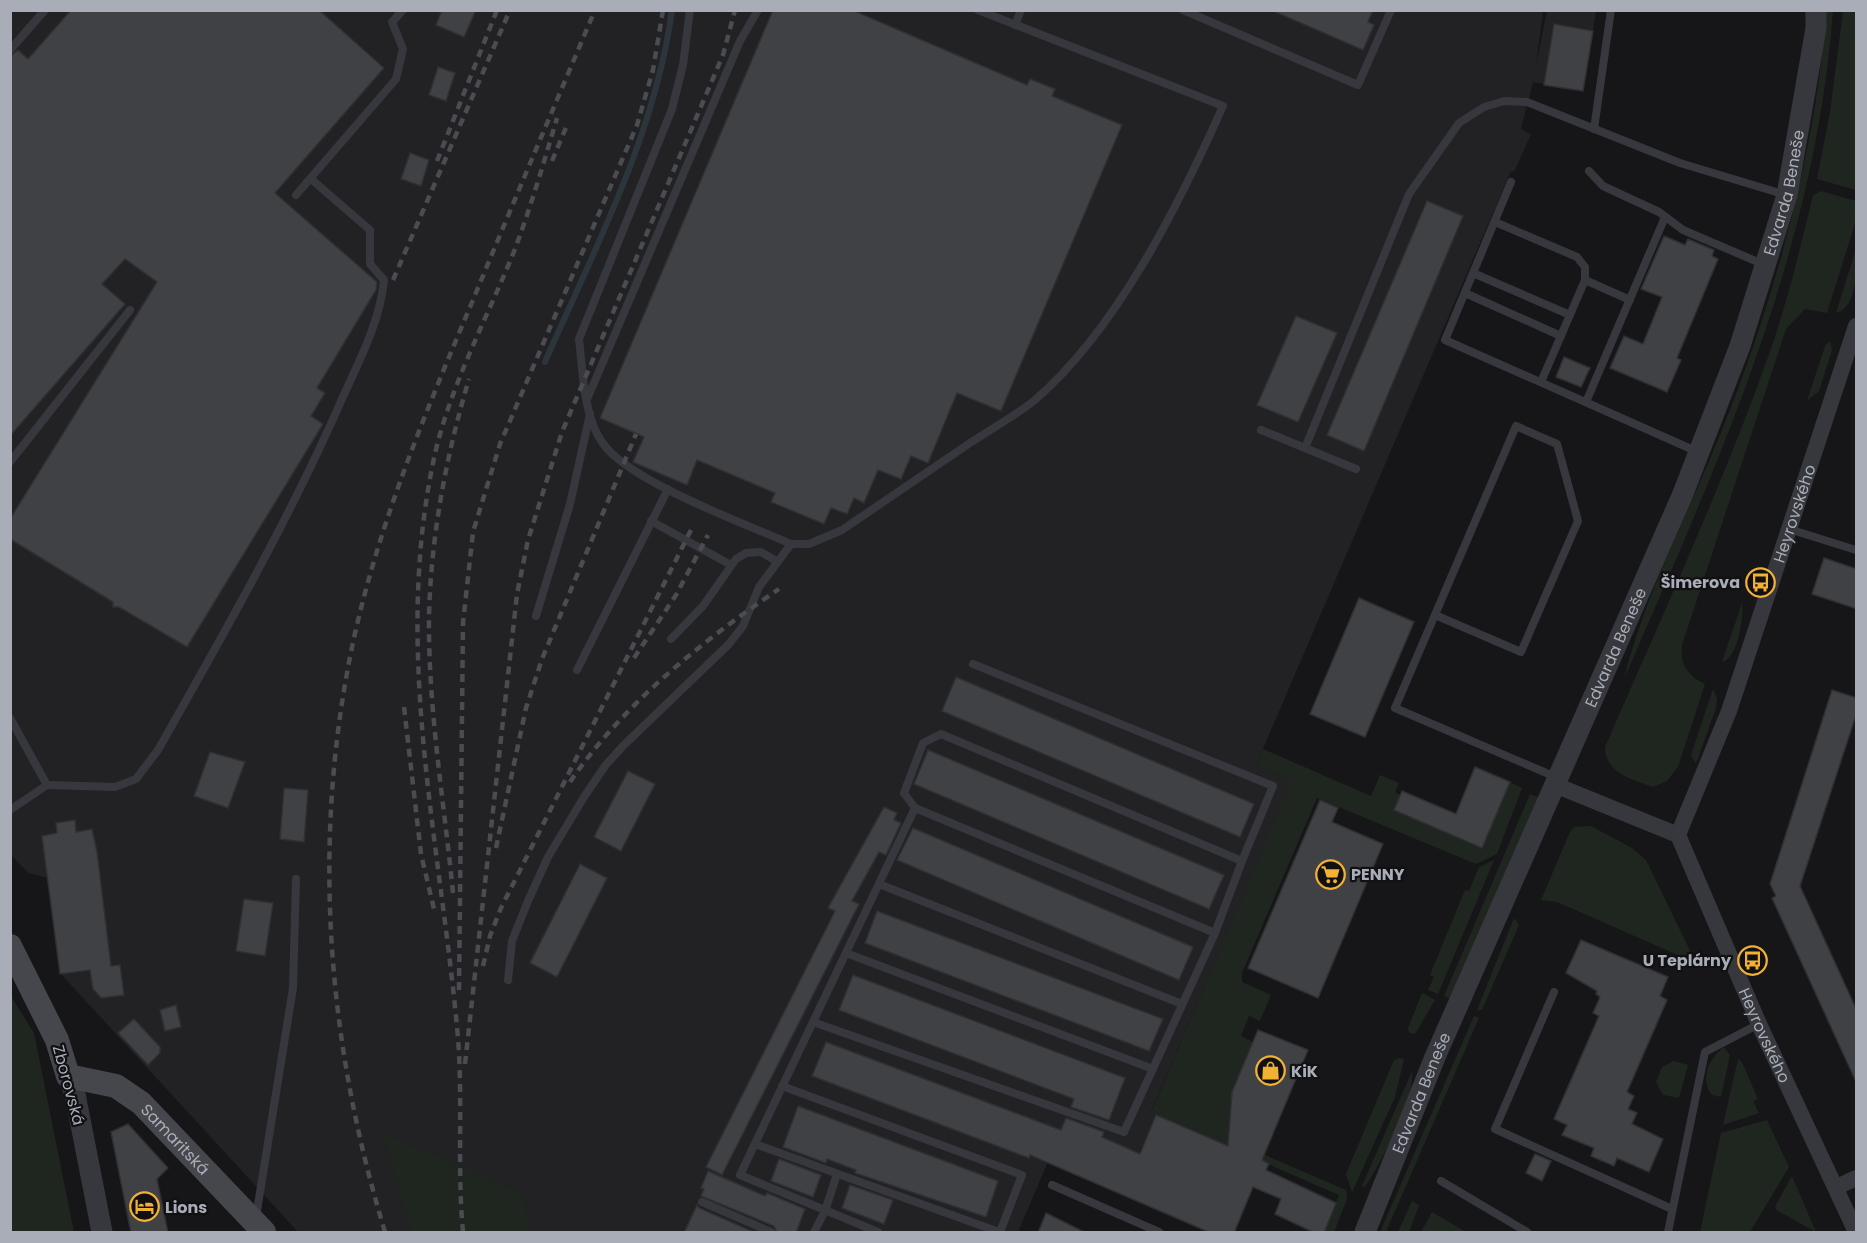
<svg xmlns="http://www.w3.org/2000/svg" width="1867" height="1243" font-family="Poppins,sans-serif">
<rect width="100%" height="100%" fill="#161618"/>
<path fill="#222225" d="M11,11H1543L1536,65L1547,11H1596L1583,91L1533,82L1521,129L1531,134L1514,172L1511,171L1256,765L1292,782L1151,1112L1156,1115L1139,1154L1065,1122L1018,1232H298L60,973L48,878L28,873L11,855Z"/>
<g fill="#1e261f">
<path d="M1826,11H1833C1815,252 1719,461 1624,679C1645,594 1687,516 1720,435C1772,308 1817,149 1826,11Z"/>
<path d="M1843,11H1856V190L1817,179L1830,112Z"/>
<path d="M1821,191L1856,201V220L1827,313L1805,309L1786,329L1682,645C1680,665 1687,675 1705,684L1678,767L1667,781L1653,787C1631,779 1605,773 1605,747C1661,618 1721,489 1768,357C1787,304 1800,249 1813,195Z"/>
<path d="M1856,249C1857,268 1858,306 1836,313Z"/>
<path d="M1830,341L1832,350L1819,391L1807,401L1825,346Z"/>
<path d="M1742,603C1744,617 1738,658 1722,662Z"/>
<path d="M1713,689L1717,699L1716,708L1696,764L1691,755Z"/>
<path d="M1263,749L1371,796L1380,775L1399,783L1395,792L1400,795L1394,810L1481,848L1510,782L1522,788L1497,854L1476,864L1317,798L1242,973V982L1271,995L1260,1021L1249,1016L1241,1036L1253,1042L1232,1092L1229,1133L1266,1149L1265,1155L1346,1190L1347,1199L1334,1232H1324L1339,1195L1151,1113L1291,782L1256,765Z"/>
<path d="M1530,794L1539,797L1451,999L1444,996Z"/>
<path d="M1591,826L1632,848L1646,860L1696,963L1557,902L1541,900L1570,832L1574,827Z"/>
<path d="M1494,860L1438,994L1428,990L1434,977L1430,975L1465,890L1469,891L1479,867Z"/>
<path d="M1514,918L1519,925L1482,1010H1477Z"/>
<path d="M1422,993L1435,1000L1415,1034L1409,1033L1408,1028Z"/>
<path d="M11,996L34,1033L74,1232H11Z"/>
<path d="M1474,1016L1479,1018L1386,1232H1380Z"/>
<path d="M1724,1047L1730,1055L1721,1097L1712,1095C1699,1079 1709,1058 1724,1047Z"/>
<path d="M1399,1058L1404,1059L1395,1097L1352,1192L1346,1174L1394,1060Z"/>
<path d="M1738,1059L1742,1062L1758,1099L1753,1101L1759,1113L1723,1125Z"/>
<path d="M1674,1061L1688,1065L1679,1098L1663,1095L1656,1082L1662,1067Z"/>
<path d="M1412,1071C1415,1104 1382,1159 1365,1187L1362,1186Z"/>
<path d="M1767,1120L1789,1167L1750,1232H1700L1721,1133Z"/>
<path d="M383,1133L524,1194L528,1232H412Z"/>
<path d="M1792,1176L1816,1232L1776,1210L1775,1206Z"/>
<path d="M1412,1201L1419,1205L1409,1232H1398Z"/>
<path d="M1432,1212L1466,1232H1421Z"/>
</g>
<g fill="none" stroke-linecap="round" stroke-linejoin="round">
<path stroke="#2c353c" stroke-width="6" d="M545,362C595,248 655,135 672,10"/>
</g>
<g fill="#404145" stroke="#303034" stroke-width="1.5">
<path d="M71,10H319L384,68L275,193L377,282L376,290L317,388L325,393L311,416L323,424L187,647L119,607H113V602L10,539V519L157,282L125,259L102,284L125,304L10,436V56L18,50L28,59Z"/>
<path d="M442,10H476L464,37L436,25Z"/>
<path d="M773,10H852L1027,85L1030,79L1055,89L1052,96L1122,125L1001,411L957,393L928,463L911,456L901,479L878,470L864,503L854,498L847,514L831,508L824,524L771,502L775,493L697,460L687,485L635,463L633,462L644,437L600,418Z"/>
<path d="M1271,10H1373L1368,22L1374,25L1363,50Z"/>
<path d="M1554,24L1593,31L1583,91L1544,85Z"/>
<path d="M438,67L455,73L446,101L429,95Z"/>
<path d="M410,153L429,160L421,186L401,179Z"/>
<path d="M1427,201L1463,216L1364,451L1327,435Z"/>
<path d="M1664,236L1685,245L1688,239L1714,250L1712,256L1718,259L1677,358L1681,360L1667,392L1610,368L1624,336L1643,344L1662,297L1641,289Z"/>
<path d="M1296,316L1337,333L1298,422L1257,405Z"/>
<path d="M1564,357L1590,368L1581,387L1556,377Z"/>
<path d="M1824,558L1857,569V609L1812,594Z"/>
<path d="M1359,598L1414,622L1365,737L1310,714Z"/>
<path d="M956,677L1254,804L1240,837L942,711Z"/>
<path d="M1832,690L1857,698V712L1800,886L1857,1011V1084L1772,898L1776,896L1770,884Z"/>
<path d="M928,750L1224,875L1209,909L914,784Z"/>
<path d="M210,752L245,762L228,808L194,796Z"/>
<path d="M1475,767L1510,782L1482,848L1394,810L1402,791L1456,814Z"/>
<path d="M628,771L655,784L621,851L594,837Z"/>
<path d="M284,788L308,790L304,842L280,839Z"/>
<path d="M1320,800L1338,808L1332,822L1383,844L1318,998L1248,968Z"/>
<path d="M884,807L897,813L894,820L901,823L886,855L879,852L852,901L859,904L722,1175L706,1167L835,911L828,908Z"/>
<path d="M75,820L76,832L92,829L97,852L111,966L120,965L124,995L101,998L93,989L90,970L60,974L42,836L57,833L56,823Z"/>
<path d="M913,828L1193,947L1179,980L897,860Z"/>
<path d="M580,864L607,878L557,977L530,963Z"/>
<path d="M244,899L273,903L265,956L236,951Z"/>
<path d="M877,911L1163,1019L1149,1051L865,943Z"/>
<path d="M1581,940L1668,977L1660,996L1667,1000L1627,1092L1634,1096L1628,1109L1637,1113L1632,1124L1663,1139L1649,1172L1617,1158L1614,1166L1591,1156L1594,1148L1562,1135L1567,1125L1554,1119L1599,1016L1593,1013L1600,997L1596,994L1597,991L1566,973Z"/>
<path d="M853,975L1125,1078L1109,1120L1071,1107L1074,1099L839,1010Z"/>
<path d="M176,1005L181,1027L165,1031L160,1010Z"/>
<path d="M134,1019L160,1047V1053L148,1065L118,1033Z"/>
<path d="M1258,1030L1308,1050L1262,1160L1269,1164L1266,1170L1336,1203L1324,1233H1315L1275,1214L1281,1199L1253,1187L1234,1233H1211L1030,1155L1029,1158L812,1076L826,1042L1061,1130L1066,1118L1104,1132L1102,1137L1140,1154L1156,1115L1228,1146L1232,1092Z"/>
<path d="M798,1106L998,1181L986,1217L855,1173L856,1170L827,1159L826,1163L783,1147Z"/>
<path d="M128,1124L168,1168L157,1179L168,1233H131L111,1132Z"/>
<path d="M1535,1154L1551,1161L1542,1181L1526,1173Z"/>
<path d="M779,1159L821,1175L813,1197L771,1181Z"/>
<path d="M708,1171L765,1196L767,1193L805,1209L796,1233H777L774,1226L701,1196L704,1189L701,1188Z"/>
<path d="M850,1185L893,1200L884,1224L842,1208Z"/>
<path d="M697,1205L699,1208L756,1233H684Z"/>
<path d="M1046,1213L1086,1233H1038Z"/>
</g>
<g fill="none" stroke-linecap="round" stroke-linejoin="round">
<g stroke="#37383d" stroke-width="8">
<path d="M690,10L683,65L672,109L579,339C583,371 583,415 602,442C627,481 746,524 791,544H809L842,530C885,501 928,472 970,443C991,429 1015,416 1035,400C1117,329 1179,205 1223,106L978,10"/>
<path d="M1183,10L1358,85L1391,10"/>
<path d="M1015,25L1021,10"/>
<path d="M10,50L45,10"/>
<path d="M1594,129L1611,10"/>
<path d="M1589,171L1603,186L1659,212L1683,230L1765,265"/>
<path d="M1511,182L1445,340L1698,452"/>
<path d="M296,195L396,79L403,49L392,22L403,10"/>
<path d="M1495,222L1577,257L1585,267V280L1541,382"/>
<path d="M1473,273L1570,315"/>
<path d="M1585,280L1630,300"/>
<path d="M1465,293L1561,336"/>
<path d="M588,397L740,41L758,10"/>
<path d="M1586,402L1665,217"/>
<path d="M1261,430L1356,469"/>
<path d="M1305,448L1409,194L1459,123L1484,107L1504,101L1527,102L1680,163L1786,195"/>
<path d="M10,462L130,310"/>
<path d="M651,521L731,565"/>
<path d="M1789,529L1856,550"/>
<path d="M1435,615L1521,652L1578,521L1557,444L1516,426L1395,708L1558,778"/>
<path d="M536,616L570,504L590,414"/>
<path d="M671,639L703,606L736,559L746,553L761,552L778,562"/>
<path d="M973,664L1273,786L1242,861"/>
<path d="M577,670L668,489"/>
<path d="M10,718L47,785L10,810"/>
<path d="M47,785L115,787L136,779L158,750C223,635 289,520 342,399C359,361 380,322 384,280L370,264V230L311,179"/>
<path d="M915,808L904,793L923,743L941,734L1242,861L1215,933"/>
<path d="M879,884L1182,1004"/>
<path d="M846,953L1153,1069"/>
<path d="M508,980L512,941L528,901L548,857L584,797L605,766L623,746L729,644L743,626L759,587L791,544"/>
<path d="M1554,992L1495,1129L1672,1209"/>
<path d="M813,1022L1124,1132L1215,933L915,808L740,1175L878,1232"/>
<path d="M782,1086L1022,1175L1000,1232"/>
<path d="M755,1144L999,1232"/>
<path d="M1441,1181L1527,1232"/>
<path d="M1052,1185L1159,1232"/>
<path d="M702,1202L771,1232"/>
<path d="M256,1217L293,988L296,879"/>
<path d="M814,1232L825,1211L837,1174"/>
<path d="M1668,1232L1705,1052L1759,1024"/>
</g>
<g stroke="#37383d" stroke-width="16">
<path id="s1" d="M1555,785L1678,835L1759,1024L1856,1232"/>
<path id="s2" d="M1678,835L1729,711L1856,326"/>
<path d="M1837,1187L1856,1178"/>
</g>
<g stroke="#37383d" stroke-width="21">
<path d="M68,1076L75,1094L102,1232"/>
<path id="s3" d="M1365,1232L1435,1057L1682,496L1740,346L1787,195L1816,28V10"/>
</g>
<path stroke="#45474d" stroke-width="24" id="s4" d="M10,946L57,1040L68,1076L116,1086L141,1103L264,1232"/>
<g stroke="#4a4c52" stroke-width="4.5" stroke-dasharray="8 6" stroke-linecap="butt">
<path d="M437,161L497,10"/>
<path d="M552,161L567,125"/>
<path d="M393,280L510,10"/>
<path d="M634,658L676,595L708,535"/>
<path d="M404,707L421,854L434,909"/>
<path d="M570,782C624,703 701,642 779,589"/>
<path d="M496,848L526,708L542,659L636,434"/>
<path d="M453,893C444,801 428,709 429,616C431,536 446,456 469,379"/>
<path d="M483,966L490,936L501,908L693,526"/>
<path d="M459,990L463,623L473,532L500,444L637,125L653,70L663,10"/>
<path d="M465,1064L517,594L528,540L562,432L723,55L735,10"/>
<path d="M385,1232C328,1045 312,850 350,657C375,532 424,416 473,300C513,203 554,107 595,10"/>
<path d="M463,1232C457,1168 463,1103 458,1038C441,845 393,656 433,463C448,389 487,319 515,249C531,206 544,162 557,118"/>
</g>
</g>
<defs>
<symbol id="bus-ring" viewBox="-11 -11 22 22"><circle r="9.5" fill="#111113" stroke="#f2b134" stroke-width="1.5"/><path d="M-5-6H5V4H4V6H2V4H-2V6H-4V4H-5ZM-3.5-4V0h7V-4ZM-3.5 1.2v1.5H-2V1.2ZM2 1.2v1.5H3.5V1.2Z" fill="#f2b134"/></symbol>
<symbol id="supermarket-ring" viewBox="-11 -11 22 22"><circle r="9.5" fill="#111113" stroke="#f2b134" stroke-width="1.5"/><path d="M-6-5.5h2.5l.6 2H6L4.5 2H-2.5L-4.4-4H-6ZM-1.5 3.2a1.3 1.3 0 1 0 .1 0ZM3 3.2a1.3 1.3 0 1 0 .1 0Z" fill="#f2b134"/></symbol>
<symbol id="shop-ring" viewBox="-11 -11 22 22"><circle r="9.5" fill="#111113" stroke="#f2b134" stroke-width="1.5"/><path d="M-5-2.5h2.3a2.7 3.5 0 0 1 5.4 0H5L5.5 6h-11ZM-1.5-2.5h3a1.5 2.3 0 0 0-3 0Z" fill="#f2b134"/></symbol>
<symbol id="hotel-ring" viewBox="-11 -11 22 22"><circle r="9.5" fill="#111113" stroke="#f2b134" stroke-width="1.5"/><path d="M-6-4.5h1.5V1H6V5H4.5V3h-9V5H-6ZM-4 0a1.8 1.8 0 1 1 3.6 0ZM.5 0V-2.5h3Q6-2.5 6 0Z" fill="#f2b134"/></symbol>
</defs>
<g fill-rule="evenodd">
<use href="#bus-ring" x="1744" y="566" width="33" height="33"/>
<use href="#supermarket-ring" x="1314" y="858" width="33" height="33"/>
<use href="#bus-ring" x="1736" y="944" width="33" height="33"/>
<use href="#shop-ring" x="1254" y="1054" width="33" height="33"/>
<use href="#hotel-ring" x="128" y="1190" width="33" height="33"/>
</g>
<g text-anchor="middle" stroke-width="4.5" stroke-linejoin="round" paint-order="stroke">
<g font-size="16" fill="#a8adb8" stroke="#111113">
<text dy="6" stroke="none"><textPath href="#s3" startOffset="1122">Edvarda Beneše</textPath></text>
<text dy="6" stroke="none"><textPath href="#s2" startOffset="342">Heyrovského</textPath></text>
<text dy="6" stroke="none"><textPath href="#s3" startOffset="636">Edvarda Beneše</textPath></text>
<text dy="6" stroke="none"><textPath href="#s1" startOffset="351">Heyrovského</textPath></text>
<text transform="translate(69 1085) rotate(75)" y="6">Zborovská</text>
<text dy="6" stroke="none"><textPath href="#s3" startOffset="150">Edvarda Beneše</textPath></text>
<text dy="6" stroke="none"><textPath href="#s4" startOffset="272">Samaritská</textPath></text>
</g>
<g font-size="16" font-weight="bold" fill="#a8adb8" stroke="#111113" text-anchor="start">
<text x="1740" y="588" text-anchor="end">Šimerova</text>
<text x="1351" y="880">PENNY</text>
<text x="1731" y="966" text-anchor="end">U Teplárny</text>
<text x="1291" y="1077">KiK</text>
<text x="165" y="1213">Lions</text>
</g>
</g>
<rect width="1867" height="1243" fill="none" stroke="#a8adb8" stroke-width="24"/>
</svg>
